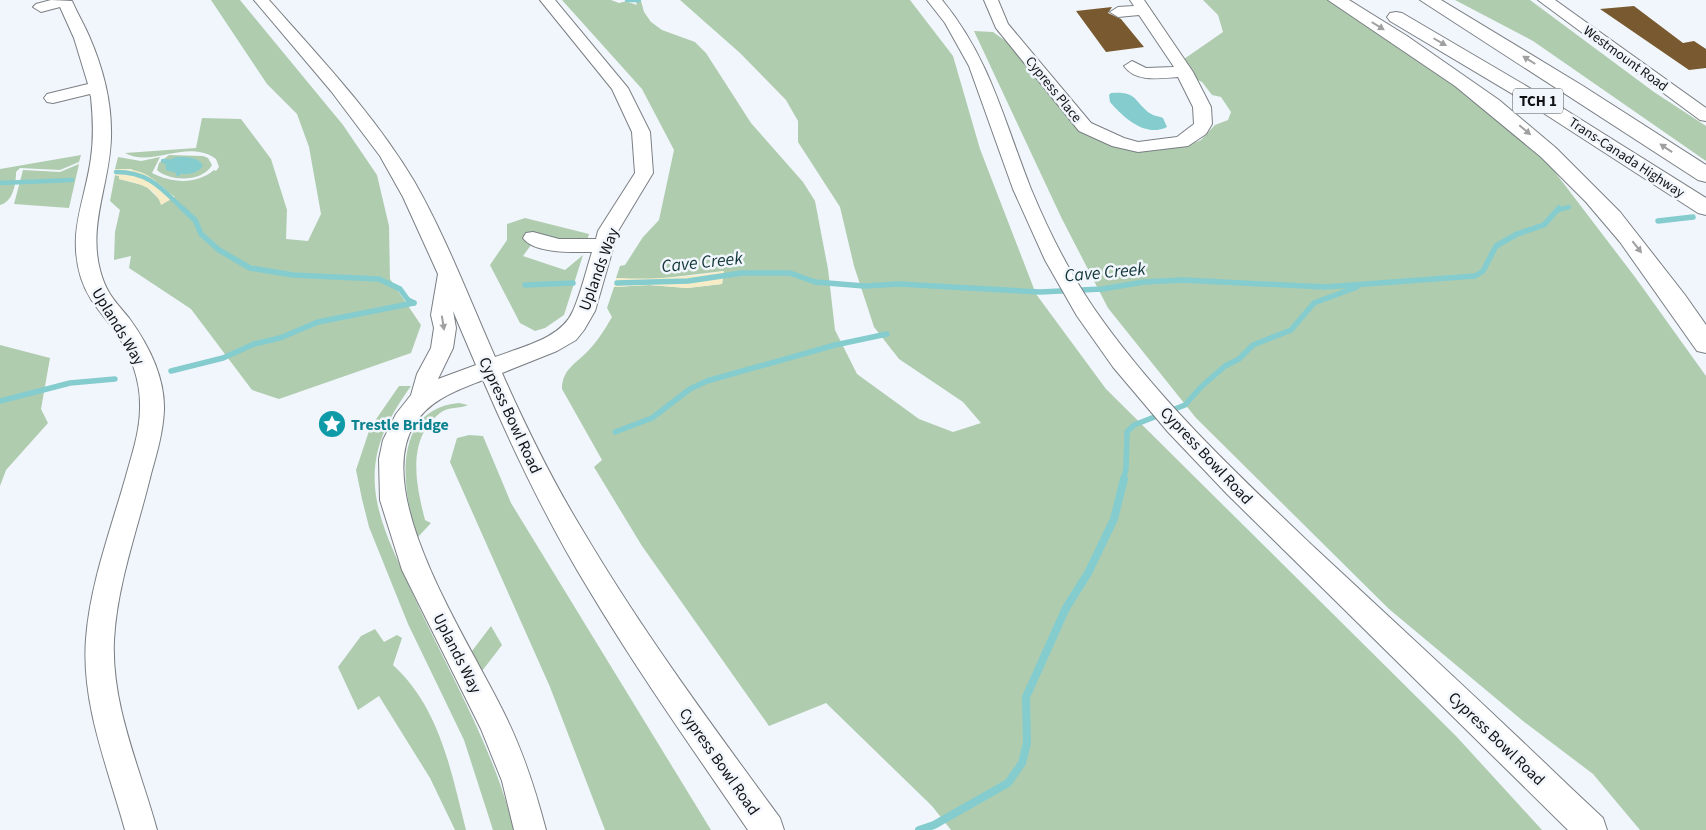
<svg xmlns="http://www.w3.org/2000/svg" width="1706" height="830" font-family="'Source Sans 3',sans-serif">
<rect width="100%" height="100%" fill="#f1f6fc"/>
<g fill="#afccaf">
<path d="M211,0H240L343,125L377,175L389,226L390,279L421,325L411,353L279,399L252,390L191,309L129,268L131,256L114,260L115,232L120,210L110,201L115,175L119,176V179L146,186L159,199L175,197L131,169H115L118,157L141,161L160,157L152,173C172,183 196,185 214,170L216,171L219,167L216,159C188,138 152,168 125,153L196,148L202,118L241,119L271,159L287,210L286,239L308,241L321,214L309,147L297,114L267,84Z"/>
<path d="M562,0H611L619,3L631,0L628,2L637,5L636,2L641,1L644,12L651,22L662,30L695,42L706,53L751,123L803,182L815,201L828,269L835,330L857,374L919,419L953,432L981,423L963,402L899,359L874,327L854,266L840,207L798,142V121L786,100L740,53L680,0H910L953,56L980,149L1036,294L1106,389L1456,736L1542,830H951L932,806L826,703L769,726L642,546L594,467L602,460L562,389C562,370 575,364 587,352C597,342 605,329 612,317L607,308L614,287L649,285L687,288L722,284L724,271L648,280L616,278L620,266L625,265L643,237L659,220L674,150L642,89Z"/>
<path d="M1203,0H1331L1458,85L1548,163L1635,277L1706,376V830H1640L1593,774L1523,721L1389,609L1196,418L1108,308L1062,219L974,31L993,32L1007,42L1063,109L1146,151L1189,145L1201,140L1215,125L1228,120L1231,112L1221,97L1212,95L1202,82L1194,78L1184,59L1223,32L1218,15Z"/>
<path d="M1455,0H1530L1654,92L1706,126V161L1533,41Z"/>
<path d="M81,155L79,162L60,170L20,168L16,172C16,184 13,202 0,205V169Z"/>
<path d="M169,155L203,156L208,158L212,165C203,182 170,182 157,170L159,163Z"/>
<path d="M79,164L69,208L14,204L23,170L60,172Z"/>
<path d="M525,218L589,234L587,241L558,240L536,233L526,243L531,245L523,256L565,270L583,255L564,315L545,328L535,331L520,323L490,265L507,240V224Z"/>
<path d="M0,345L50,358L41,409L48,423L6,470L0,486Z"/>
<path d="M399,386H411C389,417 372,447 375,487C378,523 397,558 411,590C447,670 493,745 514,830H493L464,740L408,624L369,527L362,499L356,470L370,428Z"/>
<path d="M459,403L468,405C460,409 449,406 440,413C406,439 416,485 425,520L431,523L418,537C401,491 391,409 459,403Z"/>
<path d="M469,435L483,436L511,503L711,830H605L550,687L450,462L457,438Z"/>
<path d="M491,626L502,645L482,671L472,651Z"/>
<path d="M375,629L384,642L397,635L402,638L393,665C440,708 451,771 466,830H455L430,778L379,696L358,710L338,667L361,636Z"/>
</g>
<g fill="#f6ecc7">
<path d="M115,169C147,168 152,179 175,197L161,205C156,186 136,183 119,179V176L115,175Z"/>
<path d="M724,271L722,284L687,288L649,285L614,287L616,278C653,280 688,277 724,271Z"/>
</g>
<g fill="#85cccf">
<path d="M1111,93C1136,91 1134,100 1148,112C1153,116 1158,116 1163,118L1167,127C1145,138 1123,117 1110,102L1109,95Z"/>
<path d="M176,157C186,157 198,156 203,166C193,178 179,174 166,170L165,162Z"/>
</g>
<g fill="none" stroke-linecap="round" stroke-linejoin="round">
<g stroke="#85cccf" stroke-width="4.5">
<path d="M627,0H639"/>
<path d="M163,161L173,162L181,167L178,174"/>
<path d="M116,172C149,172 161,188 184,210"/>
<path d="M0,183L72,180"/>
<path d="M1558,210L1569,207"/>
</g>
<g stroke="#85cccf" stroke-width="5.5">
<path d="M182,208L195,220L201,234L219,250L250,268L293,275L379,279L400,289L408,300L414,303"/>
<path d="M1658,221L1693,217"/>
<path d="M617,283L688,281L742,273H790L815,282L864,286L899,284L1040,292L1102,289L1144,282L1182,280L1325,287L1475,276L1483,271L1496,246L1517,234L1544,225L1559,208"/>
<path d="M525,285L573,283"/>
<path d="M171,371L223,358L254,344L280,338L318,322L414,303"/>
<path d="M0,401L70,383L115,379"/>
<path d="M615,432L652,418L690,389L707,381L835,345L887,334"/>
<path d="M1123,480L1126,469L1127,432L1134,425L1185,405L1202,386L1225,366L1239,359L1253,345L1291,330L1314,303L1357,287"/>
</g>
<path stroke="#85cccf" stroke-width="8" d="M919,830L934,825L1008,783L1022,763L1027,743L1026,697L1066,608L1088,573L1114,519L1124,479"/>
</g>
<g fill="#79592f">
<path d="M1634,6L1683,43L1694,41L1706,49V68L1689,70L1600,9Z"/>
<path d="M1112,7L1108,13L1121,19L1144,47L1106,52L1076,11Z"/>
</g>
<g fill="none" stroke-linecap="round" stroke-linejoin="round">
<defs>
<g id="minor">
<path d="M51,0L72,1C77,13 84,24 89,36C103,68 112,102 111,137C110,183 88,224 100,270C106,293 115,301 129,318C148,344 165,377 164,410C163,432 157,453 151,474C138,528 117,584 114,640C111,705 140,768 157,830H125C108,768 81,704 86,639C90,584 111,529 126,476C132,454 140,431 140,408C141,380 130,352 114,330C101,312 88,300 81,278C67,232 85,202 91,158C94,137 93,117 91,97L90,94L53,103L47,102L44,98L47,94L88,84L74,38L60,7L41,12L33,7L36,4Z"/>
<path d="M254,0H269C320,58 374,114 414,181C446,237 469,298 495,357C521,347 561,339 573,311C581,293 586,271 592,252C574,252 534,254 523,238L526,233L533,232L559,239H596L598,231L635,173L632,132L612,89L540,0H555L628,88L650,132L653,173L618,231L595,311L584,330L576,340L557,351L502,373C526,427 552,480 583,531C642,631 711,724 780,818L784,830H748C694,751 638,672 589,590C548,523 514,452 483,380C456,391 430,399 414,425C371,495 470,643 502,709C522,748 535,788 546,830H514L502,781L481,729L402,570L380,500L379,459L383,440L396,414L411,395L417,374L431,348L434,328L431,315L438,274L403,197L380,156L331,91ZM453,311L476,365L438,379L453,348L456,328Z"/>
<path d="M927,0H942C990,58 1004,121 1031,189C1048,230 1068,270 1093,307C1155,397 1236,473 1315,548C1400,627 1486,706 1570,787L1603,818L1607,830H1568L1227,494L1168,432L1113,367L1077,316L1045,260L1013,189L969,66L945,23Z"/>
<path d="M984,0H998L1008,24L1091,123L1124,138L1138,142L1177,137L1194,124L1193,107L1178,77C1161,78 1136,83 1124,66L1132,61L1146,68L1174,67L1139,15L1118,17L1110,12L1118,7L1134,6L1130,0H1144L1193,72L1211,107L1212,124L1206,134L1188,146L1138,152L1112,146L1079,131L996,28Z"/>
<path d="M1538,0H1555L1706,108V121L1700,120Z"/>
</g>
<g id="highway">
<path d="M1328,0H1349L1407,36L1499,100L1556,148L1620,212L1685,295L1706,325V353L1697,351L1620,242L1586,202L1541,157L1455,86Z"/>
<path d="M1420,0H1441L1583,86L1706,165V182L1698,180Z"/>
<path d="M1396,12L1402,13L1545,97L1706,198V215L1698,213L1531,105L1390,21L1387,17L1390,13Z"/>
</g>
</defs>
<use href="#minor" stroke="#7a7f84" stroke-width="2"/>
<use href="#highway" stroke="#7a7f84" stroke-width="2"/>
<use href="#minor" fill="#fff" fill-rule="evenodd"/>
<use href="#highway" fill="#fff" fill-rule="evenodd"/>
</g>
<defs><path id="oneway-solid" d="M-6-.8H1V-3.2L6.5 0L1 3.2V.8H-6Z" transform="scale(1.25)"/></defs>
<g fill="#a0a0a1">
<use href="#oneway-solid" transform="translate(1378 26) rotate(32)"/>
<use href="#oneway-solid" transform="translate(1440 42) rotate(30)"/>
<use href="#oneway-solid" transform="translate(1529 60) rotate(-148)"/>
<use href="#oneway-solid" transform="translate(1525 130) rotate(40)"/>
<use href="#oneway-solid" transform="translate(1666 148) rotate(-146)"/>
<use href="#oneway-solid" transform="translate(1637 247) rotate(52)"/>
<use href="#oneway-solid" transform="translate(443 323) rotate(81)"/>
</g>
<defs>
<symbol id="sight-disc" viewBox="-11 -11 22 22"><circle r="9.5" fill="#0f9aa8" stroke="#f1f6fc"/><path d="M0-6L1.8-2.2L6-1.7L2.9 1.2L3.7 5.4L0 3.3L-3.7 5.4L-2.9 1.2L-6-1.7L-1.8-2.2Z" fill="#fff"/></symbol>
</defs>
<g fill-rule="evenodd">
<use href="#sight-disc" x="316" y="408" width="32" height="32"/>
</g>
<g text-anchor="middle" stroke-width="5" stroke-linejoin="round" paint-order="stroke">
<g font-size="14" fill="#111214" stroke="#f1f6fc">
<text transform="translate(1626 58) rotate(36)" y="5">Westmount Road</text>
<text transform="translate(1054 89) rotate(51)" y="5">Cypress Place</text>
<text transform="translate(1627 157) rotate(33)" y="5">Trans-Canada Highway</text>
</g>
<rect fill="#f1f6fc" stroke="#54565a" stroke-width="1" x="1513" y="88.5" width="50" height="25" rx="4"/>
<g font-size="15" font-weight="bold" fill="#111214">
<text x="1538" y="106">TCH 1</text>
</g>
<g font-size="16" fill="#111214" stroke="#f1f6fc">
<text transform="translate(598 269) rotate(-70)" y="6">Uplands Way</text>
<text transform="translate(119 326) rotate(59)" y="6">Uplands Way</text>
<text transform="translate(511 415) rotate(65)" y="6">Cypress Bowl Road</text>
<text transform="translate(1207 455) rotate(47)" y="6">Cypress Bowl Road</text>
<text transform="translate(458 653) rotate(63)" y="6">Uplands Way</text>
<text transform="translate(1497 738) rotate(44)" y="6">Cypress Bowl Road</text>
<text transform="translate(720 761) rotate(55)" y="6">Cypress Bowl Road</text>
</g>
<g font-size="16" font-weight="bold" fill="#0d838f" stroke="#f1f6fc" text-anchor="start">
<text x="351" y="430">Trestle Bridge</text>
</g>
<g font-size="18" font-style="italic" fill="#113537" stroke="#f1f6fc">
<text transform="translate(702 262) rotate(-6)" y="6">Cave Creek</text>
<text transform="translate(1105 272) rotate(-5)" y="6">Cave Creek</text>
</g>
</g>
</svg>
